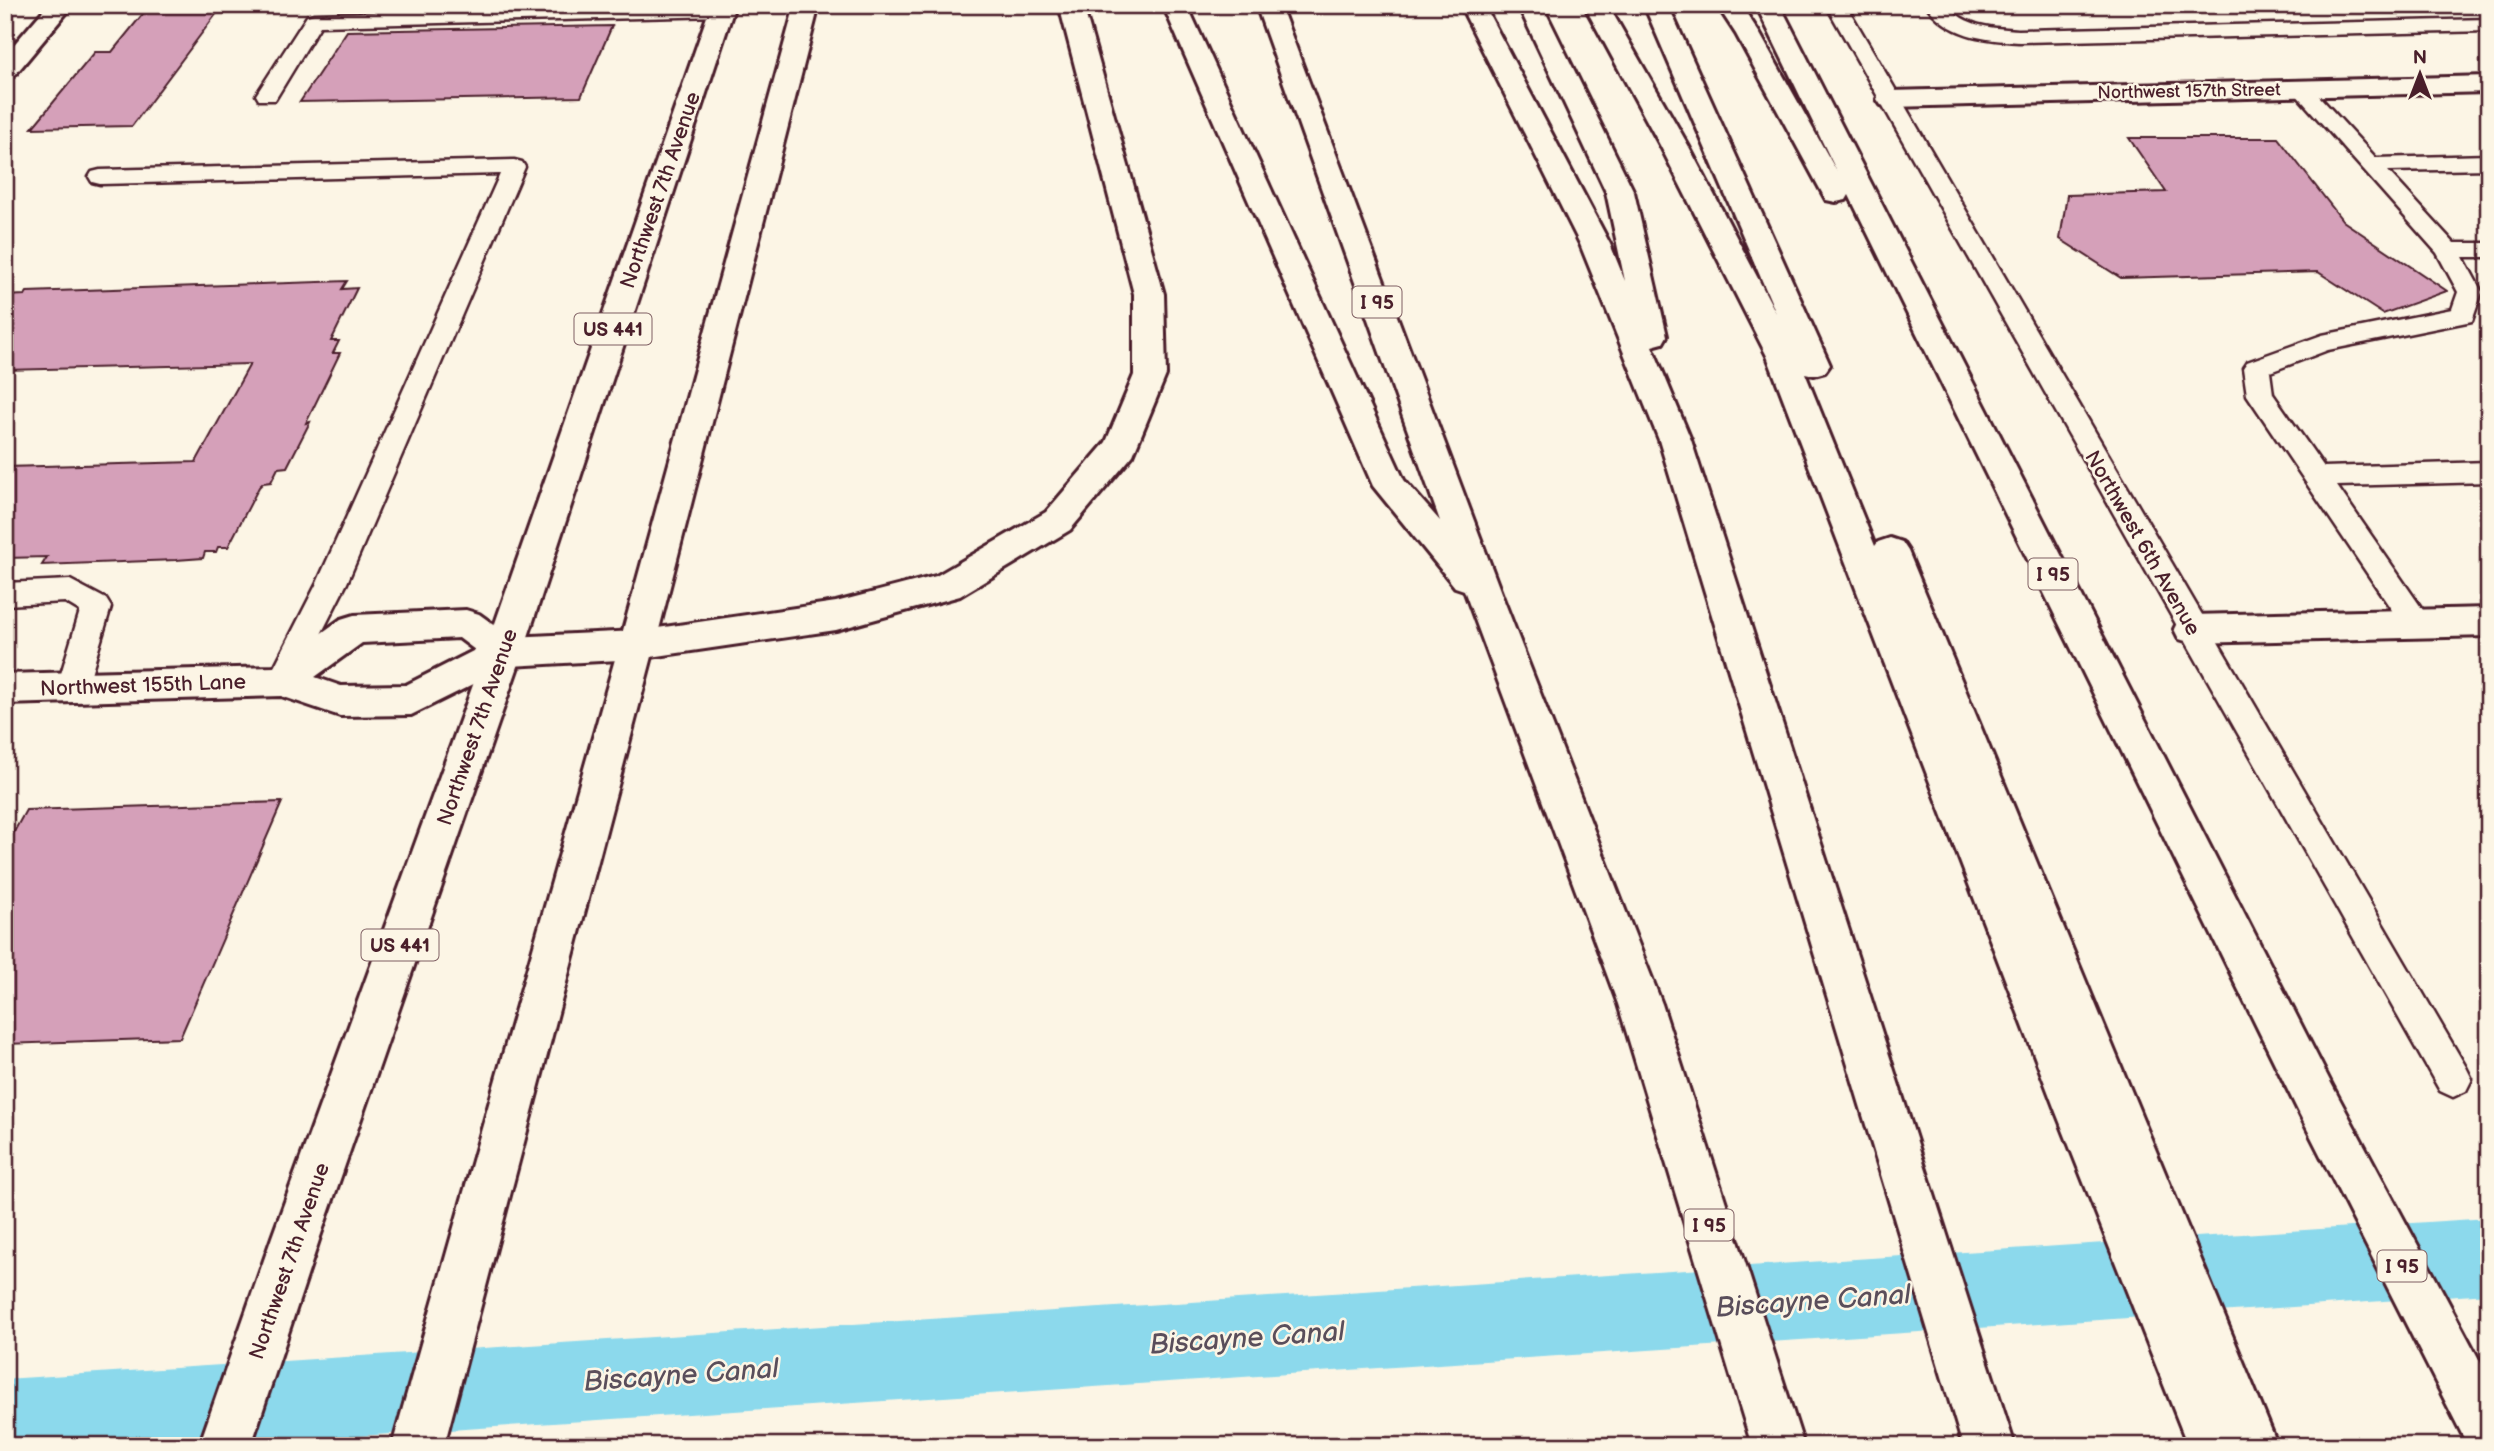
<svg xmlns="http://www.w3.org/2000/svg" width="2494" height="1451" font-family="'Balsamiq Sans',sans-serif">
<rect width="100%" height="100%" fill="#fcf5e5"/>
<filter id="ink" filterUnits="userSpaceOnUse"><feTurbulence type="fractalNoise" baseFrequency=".0143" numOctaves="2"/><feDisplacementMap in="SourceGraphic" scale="14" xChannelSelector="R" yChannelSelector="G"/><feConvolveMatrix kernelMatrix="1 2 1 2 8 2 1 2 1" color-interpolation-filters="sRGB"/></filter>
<g filter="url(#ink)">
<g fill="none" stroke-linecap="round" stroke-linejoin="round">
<path fill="#8cd9ec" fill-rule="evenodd" d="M2489,1218V1294L209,1446H5V1379Z"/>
</g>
<g fill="#d5a0b9" stroke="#4a1f2b" stroke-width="2">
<path d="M150,5H223L132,126L32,128L95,52H112Z"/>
<path d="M612,26L581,97L300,102L347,31Z"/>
<path d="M2129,138H2278L2343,221L2447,291L2383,314L2318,272L2121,278L2060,239L2067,195L2166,192Z"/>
<path d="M347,281L342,289L357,288L331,341H339L333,353H340L306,423L310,422L287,467L278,468L271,482L263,483L259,487L228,547H218L216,552H205L203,558L176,560L42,565L47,557L5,558V467L196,462L250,364L5,370V296L25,295L27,292Z"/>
<path d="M282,802L180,1038L5,1044V848L26,810Z"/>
</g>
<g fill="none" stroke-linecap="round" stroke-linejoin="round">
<defs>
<g id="service">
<path d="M670,5H726L731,10L728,14L721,16L320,26L275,100H259L256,95L307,16L314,14Z"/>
<path d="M1826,5H1846L2466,1067L2472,1079L2466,1091L2453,1097L2440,1091Z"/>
<path d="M1926,5H1947C1965,27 1992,28 2019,30L2489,19V31L2019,42C1983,40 1948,36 1926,5Z"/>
<path d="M2301,82L2308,84L2376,158L2489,155V169L2388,171L2454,243H2489V257H2463L2482,292L2472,321L2328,350L2270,372L2273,394L2324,467L2489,462V482L2337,486L2432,623L2428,631L2417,634L2406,631L2247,395L2243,368L2247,362L2322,335L2452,309L2458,292L2437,253L2294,92L2290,88L2294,84Z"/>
<path d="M514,160L522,162L525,167L347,583L293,689L282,693L271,689L267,681L317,583L500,174L100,184L92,182L89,177L92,172L100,170Z"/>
<path d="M70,580L106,599L111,607L87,687L83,696L72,699L61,696L57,687L80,611L65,602L5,605V583Z"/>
</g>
<g id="minor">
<path d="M48,5H73L14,76L5,79V55Z"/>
<path d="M2489,76V92L1890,107L1881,105L1877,99L1881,93L1890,91Z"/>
<path d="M2489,608V636L2192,643L2179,639L2174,629L2179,619L2192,615Z"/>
<path d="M466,610L479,614L511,637L637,631L650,635L655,645L650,655L637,659L510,666L411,715L340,716L281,696L5,704V674L274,667L341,619L354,615ZM459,638L475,650L406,685L341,686L315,677L362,643Z"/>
</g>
<g id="primary">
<path d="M711,5H735L523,652L320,1237L251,1446H199L272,1237L485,652Z"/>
<path d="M795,5H819L655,645L444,1446H392L619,645Z"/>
</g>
<g id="motorway">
<path d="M1059,5H1083L1164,294L1166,375L1133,455L1070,530L960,596L836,630L637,659L624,655L619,645L624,635L637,631L836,602L936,576L1046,512L1106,442L1134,375V294Z"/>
<path d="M1163,5H1187L1404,480L1440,521L1256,5H1280L1503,598L1662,1004L1804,1446H1752L1618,1004L1464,590L1455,587L1373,486Z"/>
<path d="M1460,5H1484L1610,244L1625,281L1606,192L1518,5H1542L1634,192L1667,336L1663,343L1652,346L1691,440L2015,1446H1963L1659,440L1580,244Z"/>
<path d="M1584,5H1608L1688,145L1776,313L1644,5H1668L1830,365L1825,372L1814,375L1805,373L1875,546L1878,542L1890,538L1902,542L1908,551L2278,1446H2188L2054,1107L1767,356L1660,145Z"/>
<path d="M1717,5H1741L1760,34L1837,172L1756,5H1780L2332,1085L2489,1378V1446H2468L2300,1115L1849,195L1846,200L1836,202L1826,200L1736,34Z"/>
</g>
</defs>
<use href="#service" stroke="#4a1f2b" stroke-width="5"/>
<use href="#minor" stroke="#4a1f2b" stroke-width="6"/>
<use href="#primary" stroke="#4a1f2b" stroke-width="6"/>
<use href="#motorway" stroke="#4a1f2b" stroke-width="6"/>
<use href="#service" fill="#fcf5e5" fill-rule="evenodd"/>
<use href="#minor" fill="#fcf5e5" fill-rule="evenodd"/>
<use href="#primary" fill="#fcf5e5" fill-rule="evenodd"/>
<use href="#motorway" fill="#fcf5e5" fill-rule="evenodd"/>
</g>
</g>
<g text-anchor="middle" stroke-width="5" stroke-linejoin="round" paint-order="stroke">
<g font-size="18" fill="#4a1f2b" stroke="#fcf5e5">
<text transform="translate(2189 91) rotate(-1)" y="6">Northwest 157th Street</text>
</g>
<g fill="#fcf5e5" stroke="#7f5f63" stroke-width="2">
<rect x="1352.5" y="286.5" width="49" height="31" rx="5"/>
<rect x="574.5" y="313.5" width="77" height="31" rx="5"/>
<rect x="2028.5" y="558.5" width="49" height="31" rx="5"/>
<rect x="361.5" y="929.5" width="77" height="31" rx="5"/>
<rect x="1684.5" y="1209.5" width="49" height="31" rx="5"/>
<rect x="2377.5" y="1250.5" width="49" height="31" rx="5"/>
</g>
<g font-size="19" font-weight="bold" fill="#4a1f2b">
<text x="1377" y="309">I 95</text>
<text x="613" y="336">US 441</text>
<text x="2053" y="581">I 95</text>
<text x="400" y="952">US 441</text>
<text x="1709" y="1232">I 95</text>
<text x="2402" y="1273">I 95</text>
</g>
<g font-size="21" fill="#4a1f2b" stroke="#fcf5e5">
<text transform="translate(660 190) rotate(-71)" y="7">Northwest 7th Avenue</text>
<text transform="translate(2143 543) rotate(60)" y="7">Northwest 6th Avenue</text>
<text transform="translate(143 685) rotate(-2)" y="7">Northwest 155th Lane</text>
<text transform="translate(477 727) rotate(-71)" y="7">Northwest 7th Avenue</text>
<text transform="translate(289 1261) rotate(-71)" y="7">Northwest 7th Avenue</text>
</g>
<g font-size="28" font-style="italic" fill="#5a4e5b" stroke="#fcf5e5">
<text transform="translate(1813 1300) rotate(-4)" y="10">Biscayne Canal</text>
<text transform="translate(1247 1337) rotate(-4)" y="10">Biscayne Canal</text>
<text transform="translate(681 1374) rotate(-4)" y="10">Biscayne Canal</text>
</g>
</g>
<rect width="2494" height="1451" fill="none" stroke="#fcf5e5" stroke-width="28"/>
<rect x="14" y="14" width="2466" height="1423" fill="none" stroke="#4a1f2b" stroke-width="2.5" filter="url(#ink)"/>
<g transform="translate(2420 74)" stroke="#fcf5e5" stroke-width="5" paint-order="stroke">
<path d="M0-5L12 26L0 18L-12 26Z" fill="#4a1f2b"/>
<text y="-10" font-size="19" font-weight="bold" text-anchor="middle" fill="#4a1f2b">N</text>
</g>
</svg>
